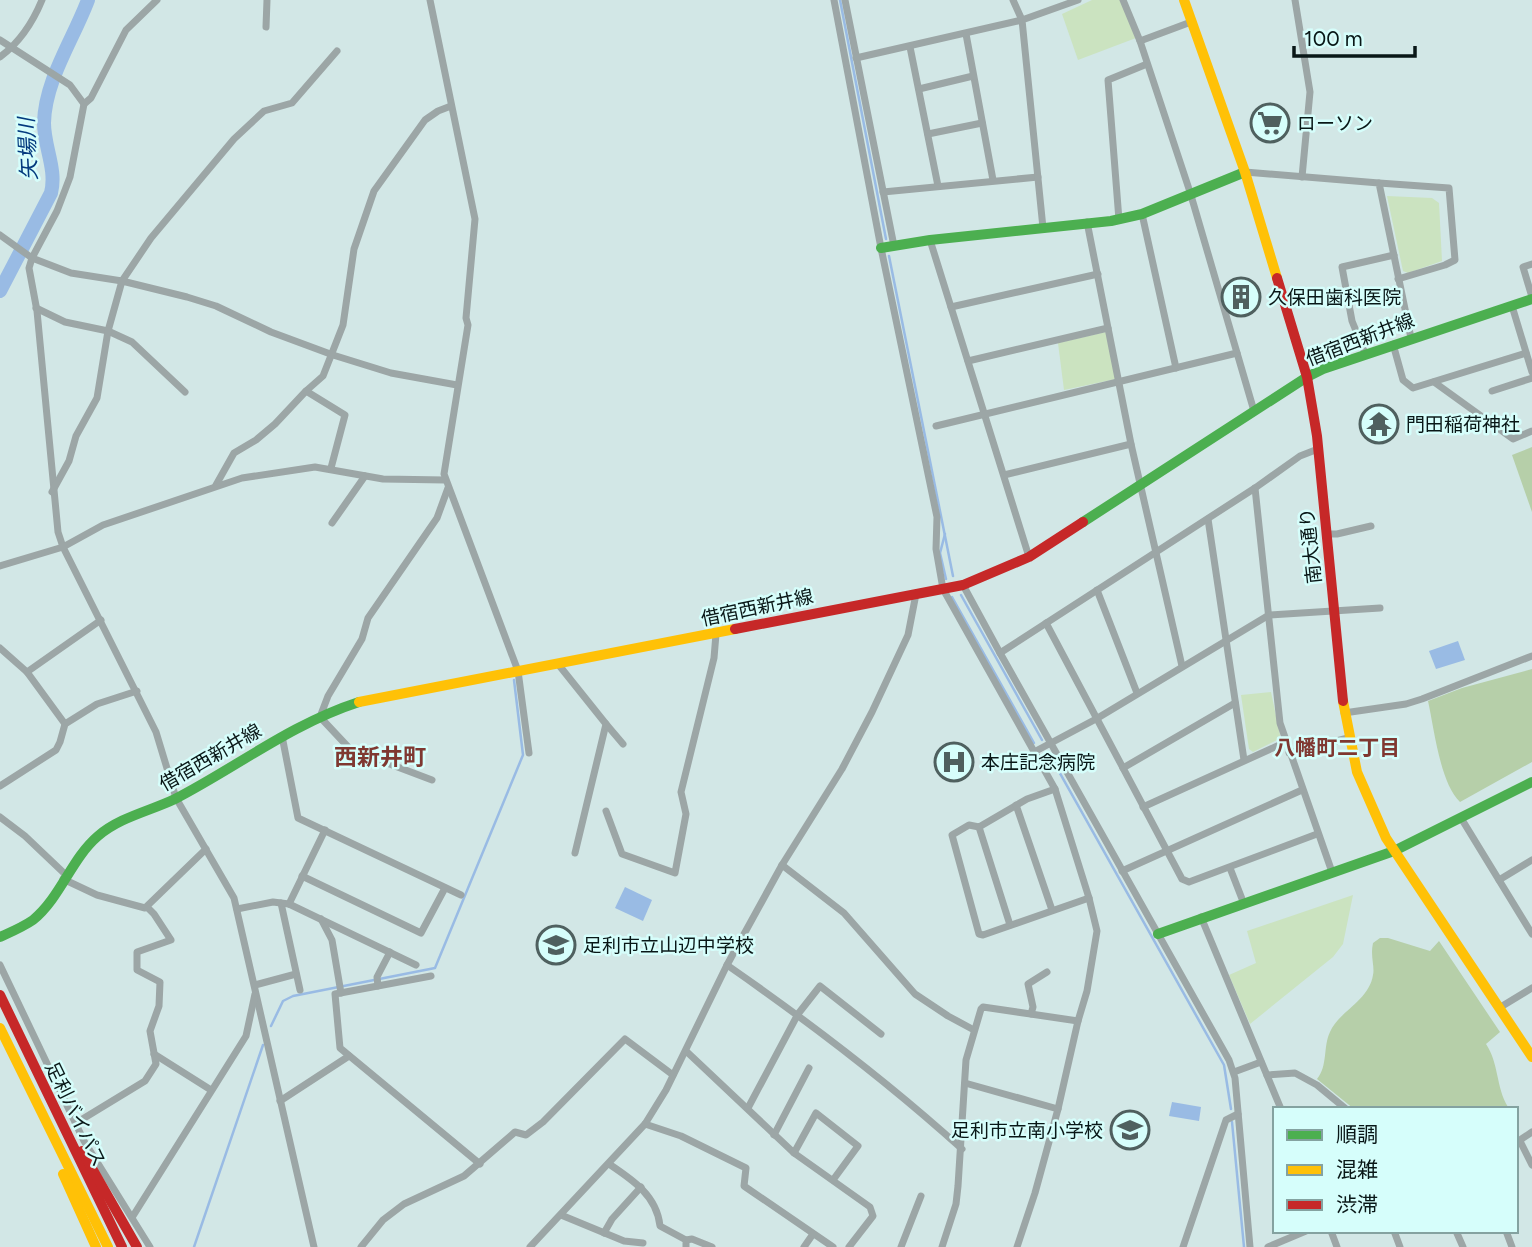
<svg xmlns="http://www.w3.org/2000/svg" width="1532" height="1247" font-family="Figtree,'Noto Sans JP',sans-serif">
<rect width="100%" height="100%" fill="#d2e7e6"/>
<g fill="#cbe3c0">
<path d="M1092,0H1121L1136,38L1078,60L1062,14Z"/>
<path d="M1387,196L1432,198L1439,203L1442,261L1408,273L1403,271Z"/>
<path d="M1106,332L1116,379L1064,390L1058,343Z"/>
<path d="M1271,692L1280,735L1279,739L1253,752L1249,749L1241,695Z"/>
<path d="M1353,895L1343,944L1333,957L1250,1024L1229,975L1256,963L1247,931Z"/>
</g>
<g fill="#b6cfa9">
<path d="M1532,447V512L1512,455Z"/>
<path d="M1532,669V762L1460,802C1440,783 1434,728 1428,701L1462,688Z"/>
<path d="M1380,938H1388L1430,951L1439,941L1500,1032L1486,1044C1499,1063 1496,1088 1508,1107L1354,1109L1317,1079C1328,1066 1323,1046 1330,1032C1338,1012 1369,1001 1373,975C1375,967 1370,956 1373,943Z"/>
</g>
<g fill="#99bbe4">
<path d="M1458,641L1465,660L1436,669L1429,651Z"/>
<path d="M625,887L652,900L643,921L615,908Z"/>
<path d="M1172,1102L1201,1107L1199,1121L1169,1116Z"/>
</g>
<g fill="none" stroke-linecap="round" stroke-linejoin="round">
<g stroke="#99bbe4" stroke-width="2.5">
<path d="M840,0L886,239"/>
<path d="M889,256L953,576"/>
<path d="M945,534L940,553L946,579"/>
<path d="M961,595L1042,740"/>
<path d="M952,597L1034,743"/>
<path d="M1048,752L1224,1065L1231,1109"/>
<path d="M271,1026L283,1001L293,996L435,968L523,755L514,680"/>
<path d="M1232,1122L1244,1247"/>
<path d="M194,1247L263,1045"/>
</g>
<path stroke="#99bbe4" stroke-width="14" d="M0,291L51,193C57,169 44,147 44,123C45,80 73,40 88,0"/>
<g stroke="#9ca6a6" stroke-width="7">
<path d="M430,0L475,219L466,318L468,325L444,474L518,671L529,753"/>
<path d="M834,0L881,248L937,517L936,549L943,589L1055,789L1089,898L1097,931L1087,991L1078,1021L1058,1109L1035,1193L1017,1247"/>
<path d="M845,0L894,246"/>
<path d="M1123,0L1140,41L1191,22"/>
<path d="M1295,0L1310,92L1302,177"/>
<path d="M266,27L267,0"/>
<path d="M966,34L993,180"/>
<path d="M0,40L70,85L84,104L70,177L57,211L32,258L29,268L37,311L58,532L63,547L156,732L176,798L234,898L314,1247"/>
<path d="M1140,41L1190,192L1254,411"/>
<path d="M910,47L938,186"/>
<path d="M0,57C19,43 33,22 42,0"/>
<path d="M856,58L1022,20L1013,0"/>
<path d="M919,89L973,76"/>
<path d="M84,104L91,98L126,30L157,0"/>
<path d="M928,134L982,123"/>
<path d="M1245,172L1379,183L1411,338"/>
<path d="M1379,183L1449,188L1455,260L1445,265L1398,279"/>
<path d="M883,192L1038,177"/>
<path d="M1142,214L1176,368"/>
<path d="M1119,220L1108,80L1147,64"/>
<path d="M1087,222L1131,444L1182,666"/>
<path d="M1043,228L1022,20L1078,0"/>
<path d="M0,235L32,258L71,273L122,281L187,297L216,306L271,332L333,355L391,373L457,385"/>
<path d="M930,240L1029,557"/>
<path d="M1532,264L1523,267L1532,297"/>
<path d="M1512,306L1532,372"/>
<path d="M951,307L1098,274"/>
<path d="M36,308L65,322L108,331L132,342L185,392"/>
<path d="M1393,344L1403,380L1413,388L1526,353"/>
<path d="M1365,353L1352,321L1342,267L1394,255"/>
<path d="M968,361L1108,328"/>
<path d="M1434,382L1513,439L1532,431"/>
<path d="M306,391L323,376L343,325L354,249L374,191L425,120L438,111L451,106"/>
<path d="M1492,391L1532,378"/>
<path d="M936,426L1237,353"/>
<path d="M1004,475L1131,444"/>
<path d="M216,485L234,453L256,440L275,424L306,391L345,415L331,468"/>
<path d="M1255,488L1280,723L1332,872"/>
<path d="M52,492L69,461L76,436L97,398L108,331L122,281L151,238L234,139L264,111L292,103L337,51"/>
<path d="M1208,519L1244,760"/>
<path d="M332,523L365,476"/>
<path d="M1327,534H1337L1371,526"/>
<path d="M0,566L63,547L103,525L242,478L315,467L383,479L445,480"/>
<path d="M963,585L1000,653L1229,1060L1235,1078L1250,1247"/>
<path d="M1097,590L1137,693"/>
<path d="M1046,623L1182,879L1189,882L1317,834"/>
<path d="M0,648L27,672L65,724"/>
<path d="M1000,653L1255,488L1300,456L1318,449"/>
<path d="M558,664L606,724L575,853"/>
<path d="M27,672L101,620"/>
<path d="M1344,713L1406,704L1422,699L1532,656"/>
<path d="M606,724L623,744"/>
<path d="M282,736L298,818L461,895"/>
<path d="M1034,752L1096,719L1269,615L1380,608"/>
<path d="M1289,753L1348,738"/>
<path d="M1123,768L1235,703"/>
<path d="M432,780L350,749L320,717L328,696L362,639L368,618L437,518L448,488"/>
<path d="M0,786L56,750L60,742L65,724L97,704L137,691"/>
<path d="M1055,789L1027,799L979,827L969,825L952,835L979,934L983,935L1089,898"/>
<path d="M1016,805L1052,910"/>
<path d="M1143,807L1286,742"/>
<path d="M606,811L622,854L675,873L686,814L681,792L714,658L716,634"/>
<path d="M0,817L25,836L66,875"/>
<path d="M1461,818L1532,934"/>
<path d="M979,827L1010,925"/>
<path d="M782,865L844,913L915,994L948,1016L974,1030"/>
<path d="M1230,868L1244,904"/>
<path d="M1122,871L1302,790"/>
<path d="M302,876L421,933L445,888"/>
<path d="M63,879L97,895L145,908L206,849"/>
<path d="M1499,880L1532,860"/>
<path d="M281,903L300,990"/>
<path d="M289,904L325,830"/>
<path d="M237,909L273,902L289,904L416,965"/>
<path d="M1201,917L1281,1109"/>
<path d="M321,919L332,940L341,993"/>
<path d="M0,965L84,1141L150,1247"/>
<path d="M727,965C809,1022 888,1082 962,1149"/>
<path d="M431,976L335,994L340,1048L480,1164"/>
<path d="M255,985L296,974"/>
<path d="M378,986L377,977L390,952"/>
<path d="M1499,1008L1532,988"/>
<path d="M1031,1014L1033,1007L1028,984L1047,972"/>
<path d="M686,1051L794,1153L870,1207L873,1216L849,1247"/>
<path d="M154,1054L211,1090"/>
<path d="M1234,1072L1261,1062"/>
<path d="M1267,1075L1295,1073L1317,1085L1346,1109"/>
<path d="M965,1083L1058,1109"/>
<path d="M280,1101L349,1056"/>
<path d="M748,1108L798,1014L820,986L881,1034"/>
<path d="M76,1123L145,1081L156,1064L150,1031L159,1006L160,982L137,970V952L171,940L154,914L147,907"/>
<path d="M645,1124L681,1136L746,1168L744,1186L833,1247"/>
<path d="M774,1135L809,1068"/>
<path d="M1520,1141L1532,1165"/>
<path d="M1517,1142L1532,1132"/>
<path d="M794,1153L816,1113L858,1146L833,1180"/>
<path d="M609,1164C633,1180 657,1196 660,1226L686,1240V1247"/>
<path d="M561,1215L624,1241L643,1243"/>
<path d="M133,1216L246,1036L255,994"/>
<path d="M1331,1231L1337,1247"/>
<path d="M1394,1231L1400,1247"/>
<path d="M1456,1231L1463,1247"/>
<path d="M1506,1231L1512,1247"/>
<path d="M604,1233L612,1219L641,1187"/>
<path d="M686,1240L692,1239L712,1247"/>
<path d="M361,1247L383,1220L404,1204L464,1176L515,1132L526,1135L543,1122L625,1039L673,1075"/>
<path d="M530,1247L645,1124L666,1090L727,965L782,865L842,769L872,712L908,635L916,594"/>
<path d="M804,1247L813,1234"/>
<path d="M901,1247L921,1196"/>
<path d="M942,1247L956,1204L958,1186L966,1060L981,1009L983,1007L1078,1021"/>
<path d="M1183,1247L1226,1120L1238,1114"/>
<path d="M1268,1247L1306,1231"/>
</g>
<g stroke="#4caf50" stroke-width="10">
<path d="M881,248L930,240L1111,221L1142,214L1245,172"/>
<path d="M1083,522L1307,377L1323,369L1532,299"/>
<path d="M1158,934L1394,851L1532,782"/>
<path d="M0,937C11,932 23,927 33,920C61,897 71,859 98,836C120,817 150,811 175,799C237,767 291,724 359,702"/>
</g>
<g stroke="#ffc107" stroke-width="10">
<path d="M1184,0L1245,172L1277,278"/>
<path d="M1343,701L1357,772L1386,838L1532,1057"/>
<path d="M359,702L735,629"/>
<path d="M0,1028L108,1247"/>
<path d="M63,1174L96,1247"/>
</g>
<g stroke="#c62828" stroke-width="10">
<path d="M1277,278L1307,377L1317,436L1343,701"/>
<path d="M735,629L963,585L1029,557L1083,522"/>
<path d="M0,995L122,1247"/>
<path d="M82,1151L137,1247"/>
</g>
</g>
<defs>
<symbol id="supermarket-ring" viewBox="-11 -11 22 22"><circle r="9.5" fill="#d6fefb" stroke="#4f605f" stroke-width="1.5"/><path d="M-6-5.5h2.5l.6 2H6L4.5 2H-2.5L-4.4-4H-6ZM-1.5 3.2a1.3 1.3 0 1 0 .1 0ZM3 3.2a1.3 1.3 0 1 0 .1 0Z" fill="#4f605f"/></symbol>
<symbol id="building-ring" viewBox="-11 -11 22 22"><circle r="9.5" fill="#d6fefb" stroke="#4f605f" stroke-width="1.5"/><path d="M-4-6H4V6H1V3H-1V6H-4ZM-2.5-4.3h1.7v1.8h-1.7ZM.8-4.3h1.7v1.8H.8ZM-2.5-1h1.7V.8h-1.7ZM.8-1h1.7V.8H.8Z" fill="#4f605f"/></symbol>
<symbol id="temple-ring" viewBox="-11 -11 22 22"><circle r="9.5" fill="#d6fefb" stroke="#4f605f" stroke-width="1.5"/><path d="M0-6L5-2H3V0L6.5 2.5H4V6H1.5V3h-3V6H-4V2.5H-6.5L-3 0V-2H-5Z" fill="#4f605f"/></symbol>
<symbol id="hospital-ring" viewBox="-11 -11 22 22"><circle r="9.5" fill="#d6fefb" stroke="#4f605f" stroke-width="1.5"/><path d="M-5-5h3v3.5h4V-5h3V5h-3V1.5h-4V5h-3Z" fill="#4f605f"/></symbol>
<symbol id="school-ring" viewBox="-11 -11 22 22"><circle r="9.5" fill="#d6fefb" stroke="#4f605f" stroke-width="1.5"/><path d="M0-5L7-2L0 1L-7-2ZM-4 1L0 2.5L4 1V4Q0 6-4 4Z" fill="#4f605f"/></symbol>
</defs>
<g fill-rule="evenodd">
<use href="#supermarket-ring" x="1248" y="101" width="44" height="44"/>
<use href="#building-ring" x="1219" y="275" width="44" height="44"/>
<use href="#temple-ring" x="1357" y="402" width="44" height="44"/>
<use href="#hospital-ring" x="932" y="740" width="44" height="44"/>
<use href="#school-ring" x="534" y="923" width="44" height="44"/>
<use href="#school-ring" x="1108" y="1108" width="44" height="44"/>
</g>
<g text-anchor="middle" stroke-width="5" stroke-linejoin="round" paint-order="stroke">
<g font-size="19" fill="#091717" stroke="#d6fefb" text-anchor="start">
<text x="1297" y="130">ローソン</text>
<text x="1268" y="304">久保田歯科医院</text>
<text x="1406" y="431">門田稲荷神社</text>
<text x="981" y="769">本庄記念病院</text>
<text x="583" y="952">足利市立山辺中学校</text>
<text x="1103" y="1137" text-anchor="end">足利市立南小学校</text>
</g>
<g font-size="19" fill="#091717" stroke="#d6fefb">
<text transform="translate(1360 339) rotate(-21)" y="7">借宿西新井線</text>
<text transform="translate(1310 546) rotate(-96)" y="7">南大通り</text>
<text transform="translate(757 607) rotate(-12)" y="7">借宿西新井線</text>
<text transform="translate(210 757) rotate(-30)" y="7">借宿西新井線</text>
<text transform="translate(76 1114) rotate(64)" y="7">足利バイパス</text>
</g>
<g font-size="21" font-style="italic" fill="#033a7e" stroke="#d6fefb">
<text transform="translate(28 149) rotate(-93)" y="7">矢場川</text>
</g>
<g font-size="21" font-weight="bold" fill="#7f3831" stroke="#d6fefb">
<text x="1337" y="755">八幡町二丁目</text>
</g>
<g font-size="23" font-weight="bold" fill="#7f3831" stroke="#d6fefb">
<text x="380" y="765">西新井町</text>
</g>
</g>
<rect x="1273" y="1107" width="245" height="126" fill="#d6fefb" stroke="#84a2a0" stroke-width="2"/>
<rect x="1287" y="1130" width="35" height="10" fill="#4caf50" stroke="#84a2a0" stroke-width="2"/>
<text x="1336" y="1142" font-size="21" fill="#091717">順調</text>
<rect x="1287" y="1165" width="35" height="10" fill="#ffc107" stroke="#84a2a0" stroke-width="2"/>
<text x="1336" y="1177" font-size="21" fill="#091717">混雑</text>
<rect x="1287" y="1200" width="35" height="10" fill="#c62828" stroke="#84a2a0" stroke-width="2"/>
<text x="1336" y="1212" font-size="21" fill="#091717">渋滞</text>
<path d="M1294 46v10h121v-10" fill="none" stroke="#091717" stroke-width="3.5"/>
<text x="1304" y="46" font-size="21" fill="#091717" stroke="#d6fefb" stroke-width="5" paint-order="stroke">100 m</text>
</svg>
